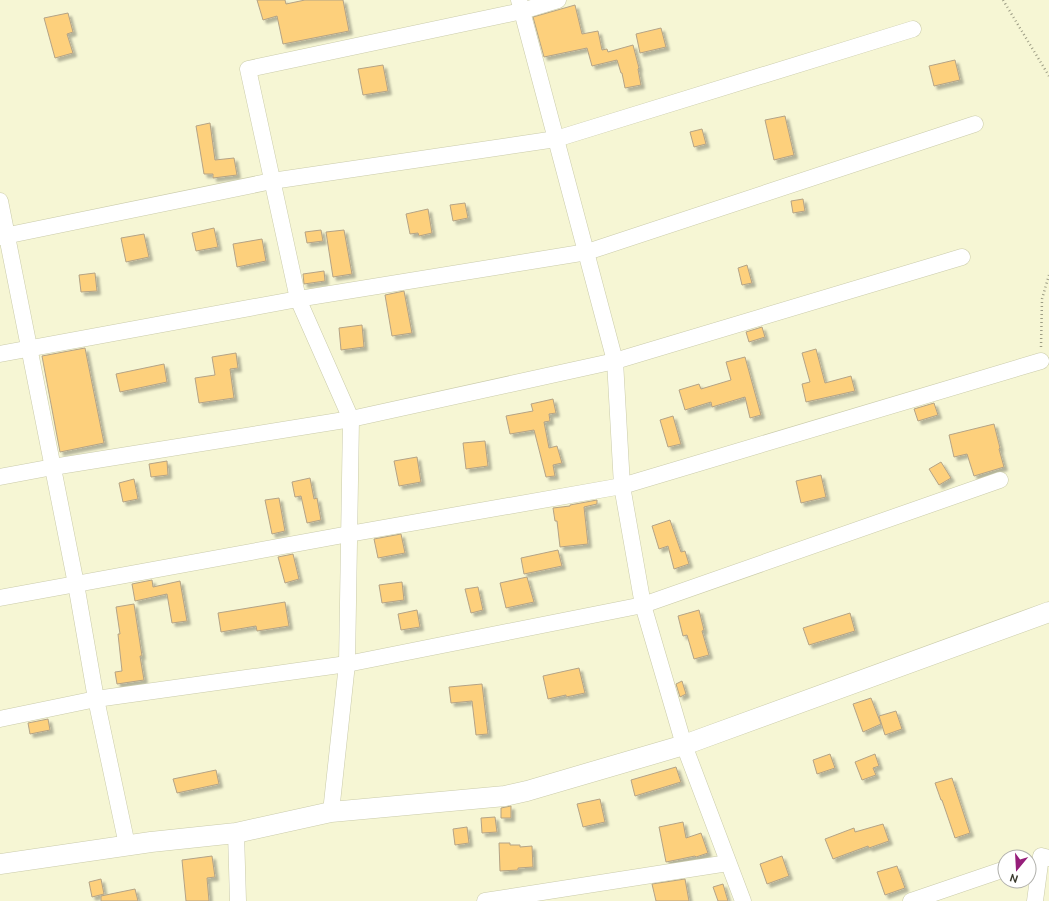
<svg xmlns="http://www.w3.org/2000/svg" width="1049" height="901" font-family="Ubuntu,sans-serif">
<defs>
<filter id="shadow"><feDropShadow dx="3.5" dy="3.5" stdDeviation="1" flood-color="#0004"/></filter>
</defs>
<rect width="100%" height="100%" fill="#f6f6d4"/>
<g fill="#fdd07b" stroke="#b4a386" filter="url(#shadow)">
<path d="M257,0H285L286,4L305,0H343L349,31L283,44L277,16L263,20Z"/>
<path d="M575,5L582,34L598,31L602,50L607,49L608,52L633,45L639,68L638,69L641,85L625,88L622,73H621L617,60L592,66L587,48L544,57L533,17Z"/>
<path d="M68,13L73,32L67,34L73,53L55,58L44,18Z"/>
<path d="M661,28L666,47L640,53L636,34Z"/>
<path d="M955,60L960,80L934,86L929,66Z"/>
<path d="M383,65L388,91L363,95L358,69Z"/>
<path d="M785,116L794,155L774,160L765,120Z"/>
<path d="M210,123L215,160L234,158L237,175L213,178V174H204L196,126Z"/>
<path d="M702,129L706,144L694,147L690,132Z"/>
<path d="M803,199L805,211L793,213L791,201Z"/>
<path d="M465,203L468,218L453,221L450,205Z"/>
<path d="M428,209L432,233L419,236L418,233L410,234L406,214Z"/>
<path d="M214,228L218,247L196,251L192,233Z"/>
<path d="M321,230L323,241L307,243L305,232Z"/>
<path d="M344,230L352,274L333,277L326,232Z"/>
<path d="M144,234L149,257L126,262L121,238Z"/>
<path d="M262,239L266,261L237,267L233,244Z"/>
<path d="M747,265L752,283L742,285L738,268Z"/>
<path d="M324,271L325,281L304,284L303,274Z"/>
<path d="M95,273L97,291L81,292L79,275Z"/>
<path d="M404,291L412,333L392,336L385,295Z"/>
<path d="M362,325L364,347L341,350L339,328Z"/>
<path d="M762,327L765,337L749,342L746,332Z"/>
<path d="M85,348L104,443L60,452L42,356Z"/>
<path d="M816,349L825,383L851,376L855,391L806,402L802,384L810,382L802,353Z"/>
<path d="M236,353L238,368L230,369L234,398L199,403L195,378L215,375L212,357Z"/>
<path d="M745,357L761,415L750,418L745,397L712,407L711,402L685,410L679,390L699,384L701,389L731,380L726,362Z"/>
<path d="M164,364L167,382L120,392L116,374Z"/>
<path d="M553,399L556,413L549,414L550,421L544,422L549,448L557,446L562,463L553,465L555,476L546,477L534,430L510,434L506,416L533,411L531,404Z"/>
<path d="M934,403L938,415L918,421L914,409Z"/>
<path d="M673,416L681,444L668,447L660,420Z"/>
<path d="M994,424L1000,448L999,449L1004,467L974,476L967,454L954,457L949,435Z"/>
<path d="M485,441L488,466L466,469L463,443Z"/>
<path d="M417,457L421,482L399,486L394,461Z"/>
<path d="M167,461L168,475L151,477L149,464Z"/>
<path d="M941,462L951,478L939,485L929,469Z"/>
<path d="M821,475L826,497L801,503L796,481Z"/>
<path d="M310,478L314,499L317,498L321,520L307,523L301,496L295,497L292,482Z"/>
<path d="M134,479L138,499L123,502L119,483Z"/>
<path d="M279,498L285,531L272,534L265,500Z"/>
<path d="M597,500V504L584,507L588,544L560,547L557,521H555L553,508L570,506V505Z"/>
<path d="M670,520L681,552L685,551L689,564L674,569L668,546L659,549L652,526Z"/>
<path d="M401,534L405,553L378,558L374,539Z"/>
<path d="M558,550L562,566L524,574L521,558Z"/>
<path d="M293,554L299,579L285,583L278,557Z"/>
<path d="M527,577L534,602L506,608L500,583Z"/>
<path d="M152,580L153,587L180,581L187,621L172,623L167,594L135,601L132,584Z"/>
<path d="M402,582L404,600L382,603L379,585Z"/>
<path d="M478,587L483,610L471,613L465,589Z"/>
<path d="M285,602L289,626L257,631L256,626L221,632L218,613Z"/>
<path d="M134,604L142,656H140L144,680L117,684L115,672L122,671L118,634H120L116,607Z"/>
<path d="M417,610L420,627L401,630L398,614Z"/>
<path d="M699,610L704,630L702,631L709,655L694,659L687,635L683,636L678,616Z"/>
<path d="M850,613L855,631L809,645L803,628Z"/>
<path d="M579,668L585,693L566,697V695L548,699L543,676Z"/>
<path d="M682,681L686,694L680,697L676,684Z"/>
<path d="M482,684L488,734L476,735L472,701L451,703L449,687Z"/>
<path d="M871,698L881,724L863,732L853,704Z"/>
<path d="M896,711L902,729L885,735L879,716Z"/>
<path d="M48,719L50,730L30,734L28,723Z"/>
<path d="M830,754L835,768L817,774L813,760Z"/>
<path d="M875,754L879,766L873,768L876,775L862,780L855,762Z"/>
<path d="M676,767L681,782L635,796L631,780Z"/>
<path d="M216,770L219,784L177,793L173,779Z"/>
<path d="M952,778L970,833L955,838L942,800H941L935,783Z"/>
<path d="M600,799L605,822L583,827L577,804Z"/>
<path d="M511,806V818H501V808Z"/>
<path d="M495,817L497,832L482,833L481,818Z"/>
<path d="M683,822L686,838L701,833L708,853L696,857L695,856L666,862L659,827Z"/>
<path d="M883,824L889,841L869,848L868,846L833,859L825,839L854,828L855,832Z"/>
<path d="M467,827L469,843L455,845L453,829Z"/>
<path d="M499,843H510V845H520V847L532,846L533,867L518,868V870L500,871Z"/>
<path d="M212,856L215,877L207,878L209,901H186L182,860Z"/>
<path d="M782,856L789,876L767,884L760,864Z"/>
<path d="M897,866L905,888L885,895L877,872Z"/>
<path d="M101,879L104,894L92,897L89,882Z"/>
<path d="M685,879L689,901H656L652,884Z"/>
<path d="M723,884L728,901H718L713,887Z"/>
<path d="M135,889L138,901H101V896Z"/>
</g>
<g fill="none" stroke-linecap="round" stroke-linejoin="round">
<defs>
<g id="minor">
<path d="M519,0L615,361L622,486L643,605L684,745L743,901"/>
<path d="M0,201L76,584L96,699L127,845"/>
<path d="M0,237L272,181L556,139L913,29"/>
<path d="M0,354L298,299L587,252L975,124"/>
<path d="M0,477L53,467L351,419L615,361L962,257"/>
<path d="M0,598L349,534L622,486L1041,361"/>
<path d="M0,719L96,699L347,664L643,605L1000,480"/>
<path d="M331,812L347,664L351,419L298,299L248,69L522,11L558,0"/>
<path d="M236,833L238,901"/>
<path d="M485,901L728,863"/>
<path d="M911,901L1005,869"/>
<path d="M1035,901L1041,856L1049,858"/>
</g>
<path id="major" d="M0,864L151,842L236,833L331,812L505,796L527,791L684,745L1049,612"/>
</defs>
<use href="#minor" stroke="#cacbaa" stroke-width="17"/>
<use href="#major" stroke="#cacbaa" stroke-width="21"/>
<g stroke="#9d9d85" stroke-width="2.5" stroke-dasharray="1 3" stroke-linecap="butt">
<path d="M1003,0L1049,76"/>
<path d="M1041,347L1042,299L1049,275"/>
</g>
<use href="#minor" stroke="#fff" stroke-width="16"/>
<use href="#major" stroke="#fff" stroke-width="20"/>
</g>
<g transform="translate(1017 869) rotate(198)"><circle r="19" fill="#ffffff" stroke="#b0b0ab"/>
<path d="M0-3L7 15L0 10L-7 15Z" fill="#961e7a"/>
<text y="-6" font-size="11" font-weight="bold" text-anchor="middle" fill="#3a3a2d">N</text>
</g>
</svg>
